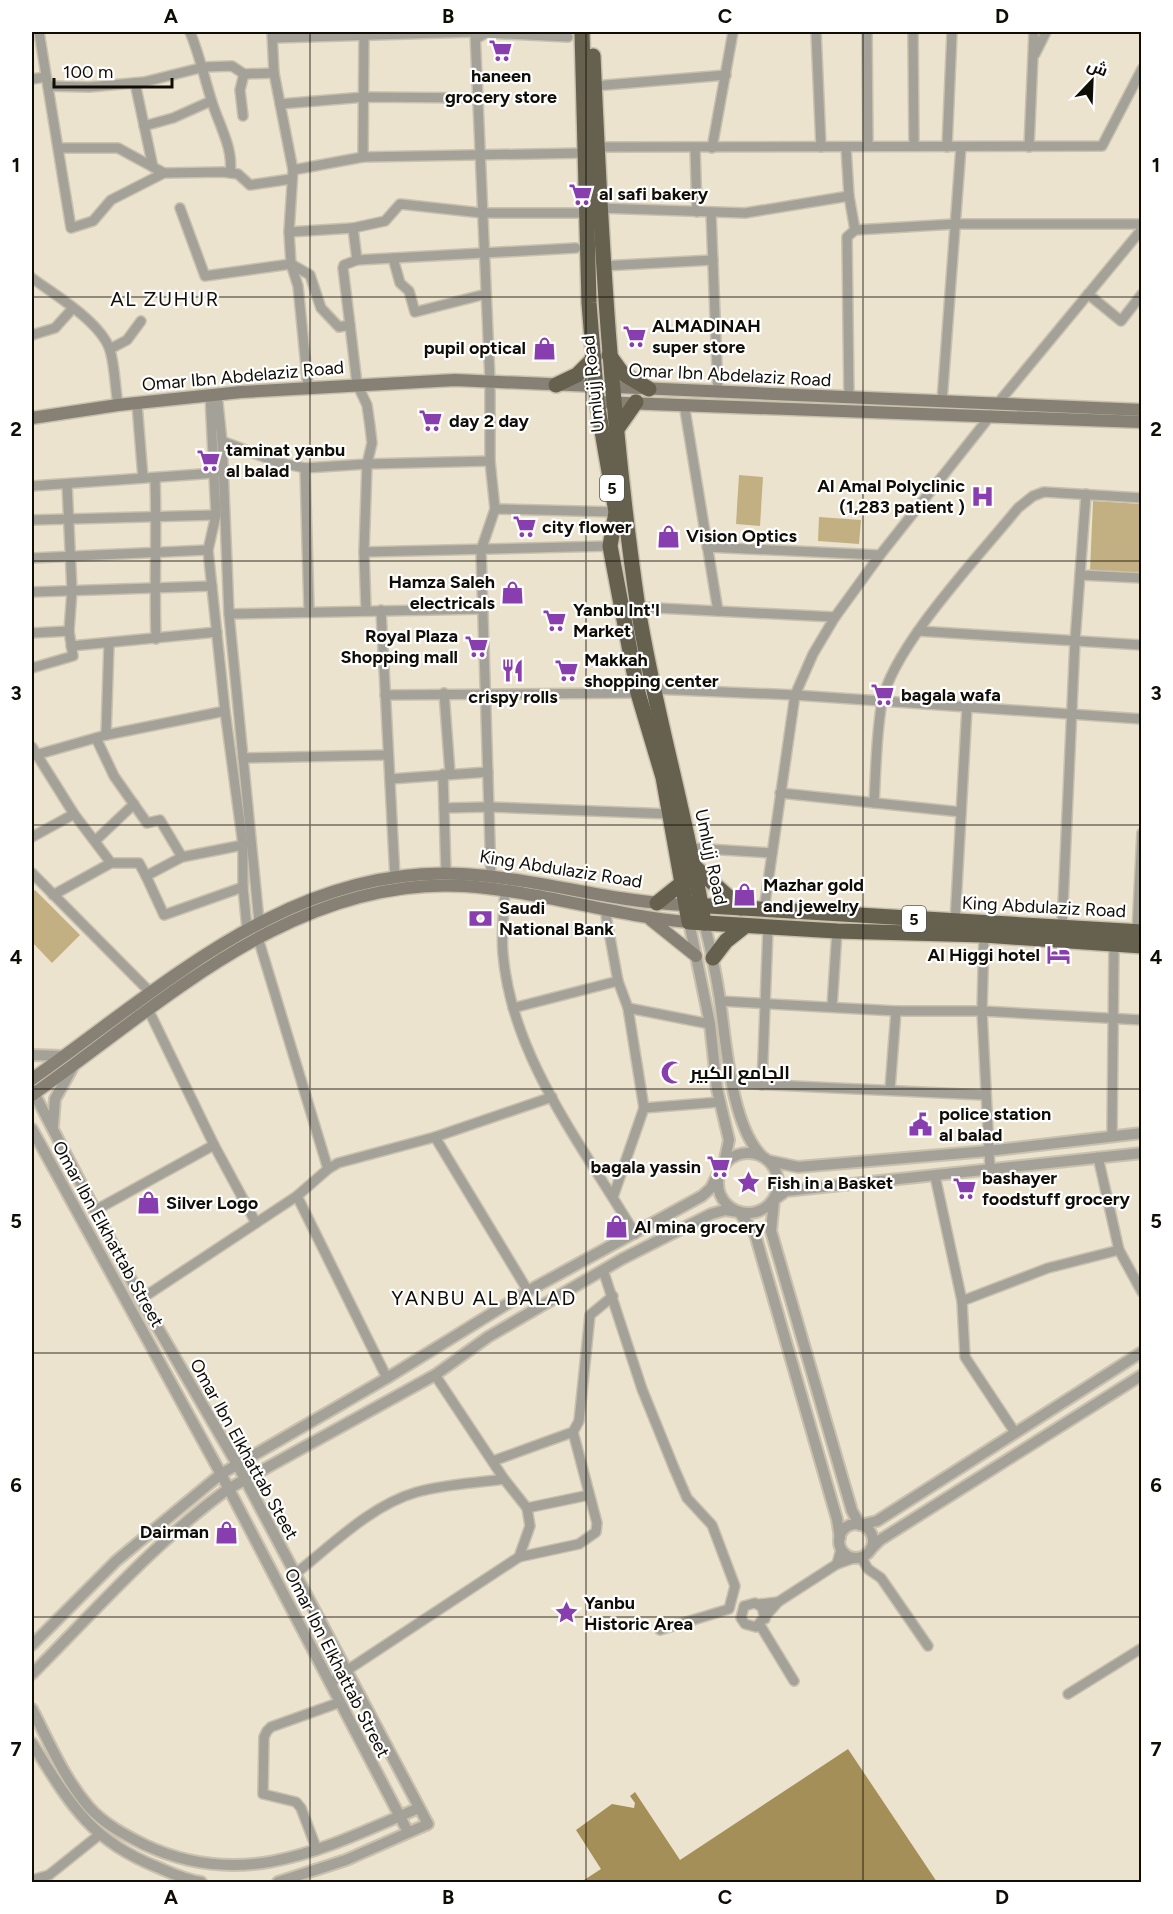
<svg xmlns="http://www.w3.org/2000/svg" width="1173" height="1914" font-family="Figtree,Cairo,sans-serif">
<rect width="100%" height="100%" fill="#ece3ce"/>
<g fill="#c3b082">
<path d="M739,475L763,477L760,526L736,524Z"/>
<path d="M1093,501L1141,504V573L1090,571Z"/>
<path d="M819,517L861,520L859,544L818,541Z"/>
<path d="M35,890L80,935L52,963L32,942V894Z"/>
</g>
<path fill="#a58f58" d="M848,1749L937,1882H581L601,1869L576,1830L612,1804L634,1808L635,1803L630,1796L635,1792L680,1860Z"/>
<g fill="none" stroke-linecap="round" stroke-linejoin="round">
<defs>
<g id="minor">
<path d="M39,32L71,228L93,221L111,200L164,173L223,172L238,174L250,185L291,179"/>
<path d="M190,32C200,56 204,77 212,102C219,125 234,149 230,173"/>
<path d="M272,32L274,73L293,170L289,232L291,264L298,286L308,387"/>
<path d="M475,32L490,381V461L495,509L481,550L491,877"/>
<path d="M816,32L821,147"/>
<path d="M867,32L868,146"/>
<path d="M913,32L914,146"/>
<path d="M273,38L475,32"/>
<path d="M477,38L486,33L568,37"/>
<path d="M1035,54L1046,32"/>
<path d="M32,79L46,77"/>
<path d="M135,83L153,167"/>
<path d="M48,86L89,87L144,82L204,67L232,66L244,74L274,73"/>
<path d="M594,86L726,75"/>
<path d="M280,104L365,97L478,98"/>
<path d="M243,116L240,90L244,74"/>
<path d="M144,126L173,118L211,101"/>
<path d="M596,147L1102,146L1142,69"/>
<path d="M846,147L849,196L855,230"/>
<path d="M947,147L952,32"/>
<path d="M1029,147L1034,32"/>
<path d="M59,148H118L164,173"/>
<path d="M695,148L697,212"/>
<path d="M712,148L733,32"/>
<path d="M363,157L364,33"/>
<path d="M293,170L363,157L585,153"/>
<path d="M180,208L205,276L291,264L310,275L321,308L339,327L350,325L357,384L367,405L370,426L372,443L367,464L305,468L309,611"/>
<path d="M600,208L745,213L849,196"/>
<path d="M711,212L718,393"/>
<path d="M289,232L353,228"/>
<path d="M393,258L400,283L409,291L415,312L486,294"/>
<path d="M357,260L576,248"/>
<path d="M602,266L713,260"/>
<path d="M32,278C55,295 101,322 110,350C115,367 115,387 118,405"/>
<path d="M1088,294L1121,321L1142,294"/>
<path d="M350,325L343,268L344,265L357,260L353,228L385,221L400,204L482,213H587"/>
<path d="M32,335L55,328L73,308"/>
<path d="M110,349L127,340L141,321"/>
<path d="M217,394L222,441L229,614L259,921"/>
<path d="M210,395L216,515L208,550L225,711L243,845V887L247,929"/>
<path d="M849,398L847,237L855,230L955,224H1142"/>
<path d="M942,401L961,147"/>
<path d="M998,403L1142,229"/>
<path d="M137,404L143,478"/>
<path d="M684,404L718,611"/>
<path d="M222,441L277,462L305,468"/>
<path d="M155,479C157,532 154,585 156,639"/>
<path d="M32,486L216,473"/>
<path d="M495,509L616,512"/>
<path d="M32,520L216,515"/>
<path d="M707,547L880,555"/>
<path d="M364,552L610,546"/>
<path d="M32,558L208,550"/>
<path d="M1080,575L1142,578"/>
<path d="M32,592L212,586"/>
<path d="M638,607L835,617"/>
<path d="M366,610L364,552L367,464L490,461"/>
<path d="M381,610L395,878"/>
<path d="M229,614L483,609"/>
<path d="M918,631L1142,645"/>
<path d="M32,633L69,631"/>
<path d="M71,646L217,632"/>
<path d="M32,668L73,656L69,631L72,591L67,484"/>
<path d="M653,689L795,695L1142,719"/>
<path d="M444,693L450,773"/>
<path d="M385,695L638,693"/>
<path d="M106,735L109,643"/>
<path d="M96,738L114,776L147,823L160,820L182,857"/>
<path d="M32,747L74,814L111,863"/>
<path d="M32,756L106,735L225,711"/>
<path d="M243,758L388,755"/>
<path d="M443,774L446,874"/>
<path d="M390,779L488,772"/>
<path d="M780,793L961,812"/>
<path d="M874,803C876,770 876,735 882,702C893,646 980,555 1018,508L1033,496L1044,492L1142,498"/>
<path d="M444,808L489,807L670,814"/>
<path d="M32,837L74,814"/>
<path d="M95,841L134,804"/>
<path d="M691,848L772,853"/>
<path d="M32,873L150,992"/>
<path d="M243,887L164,915L146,876L182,857L243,845"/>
<path d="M505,890C504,911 501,934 503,954C512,1059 584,1147 635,1234"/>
<path d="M53,895L111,863H139L146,876"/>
<path d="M605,910L618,981"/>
<path d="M764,910L795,695L813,654L835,617L880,555L991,415"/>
<path d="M955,922L967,707"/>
<path d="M1062,927L1075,641L1086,494"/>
<path d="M1137,932L1142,833"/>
<path d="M984,935L982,1011L990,1169"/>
<path d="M258,938L328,1169"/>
<path d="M720,1001L896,1011H982L1142,1020"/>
<path d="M832,1007L837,931"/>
<path d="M513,1008L618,981L628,1008L710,1024"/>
<path d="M628,1008L644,1108"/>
<path d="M148,1009L214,1145L256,1223"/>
<path d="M732,1083L984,1095"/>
<path d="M762,1085L768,928"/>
<path d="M890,1089L896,1011"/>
<path d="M1112,1136L1114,945"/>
<path d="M435,1137L528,1291"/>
<path d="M1098,1157L1119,1250L1142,1292"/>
<path d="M935,1176L962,1301L965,1357L1014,1431"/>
<path d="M297,1196L387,1378"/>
<path d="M613,1197L644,1108L720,1102"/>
<path d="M94,1211L214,1145"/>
<path d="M603,1270L642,1389L674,1468L687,1498L712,1525L735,1586L729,1609L660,1630"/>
<path d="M141,1299L297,1196L328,1169L338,1163L435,1137L552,1097"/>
<path d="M962,1301L1048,1268L1119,1250"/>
<path d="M493,1461L573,1432L579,1421L590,1315L613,1296"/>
<path d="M527,1508L589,1495"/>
<path d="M841,1549L837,1564L854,1558"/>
<path d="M519,1557L579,1544L596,1532L597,1523L573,1432"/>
<path d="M861,1557L868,1569L881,1578L928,1646"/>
<path d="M295,1574C332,1545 371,1505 417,1492C445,1484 476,1483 504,1479"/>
<path d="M778,1602L837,1564"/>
<path d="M759,1604L778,1602L756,1627L745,1624L741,1618L744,1606L755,1603L762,1607L765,1619"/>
<path d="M760,1625L794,1681"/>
<path d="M330,1684L346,1671L519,1557L530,1526L527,1508L504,1479L435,1375"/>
<path d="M1068,1694L1142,1648"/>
<path d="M317,1850L301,1808L296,1802L263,1794L264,1737L267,1731L271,1727L338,1703"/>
<path d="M32,1880L49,1875L99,1835"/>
</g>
<g id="tertiary">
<path d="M689,922L710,1024L717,1089L729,1140L724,1164"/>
<path d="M704,923C711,949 716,974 720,1000C726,1043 731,1124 761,1155"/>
<path d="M32,1055L64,1056"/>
<path d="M32,1089L141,1299L237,1464L428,1824L346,1860L278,1882"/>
<path d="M53,1125L55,1099L74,1065"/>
<path d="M32,1129L221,1474L408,1832"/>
<circle cx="748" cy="1183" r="30"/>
<path d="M1142,1153L786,1191L774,1200L771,1231L852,1511L860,1525L877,1521L1142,1352"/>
<path d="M770,1161L798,1167L988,1151L1142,1133"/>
<circle cx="856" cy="1541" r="17"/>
<path d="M870,1550L880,1540L1142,1375"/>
<path d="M32,1645L116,1561L221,1474L387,1378L528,1291L702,1196L711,1188L719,1172"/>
<path d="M32,1674C95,1611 155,1542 228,1489L435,1375L488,1337L622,1259L711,1214L725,1210L739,1212L755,1234L837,1519L840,1538"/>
<path d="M32,1709C49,1742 64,1778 89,1807C104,1824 125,1835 145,1845C246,1892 326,1847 419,1808"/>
<path d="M32,1743C69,1802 89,1840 157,1867C171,1873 185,1880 201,1882"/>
</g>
<g id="secondary">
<path d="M597,402L1142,422"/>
<path d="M32,418L118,405L241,392L455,380L1142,410"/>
<path d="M651,920L696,956"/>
<path d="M32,1079C162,988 290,865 461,874C537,878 610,902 686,905"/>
<path d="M32,1095C162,1004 293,876 464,886C540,891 613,916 689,922"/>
</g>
<g id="trunk">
<path d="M582,32L589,303L597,402L616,512L610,546L638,693L663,777L689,922L837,931L984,935L1142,946"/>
<path d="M593,56C601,241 611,425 638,608C655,714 687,817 704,923"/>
<path d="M609,355L622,373L649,389"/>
<path d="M556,385L577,375L594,358"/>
<path d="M617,429L636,402"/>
<path d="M695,867L741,908"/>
<path d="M657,903L682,883"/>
<path d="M692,905L1142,932"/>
<path d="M713,958L726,941L745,926"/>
</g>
</defs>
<use href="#minor" stroke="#c9c1ae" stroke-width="12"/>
<use href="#tertiary" stroke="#c9c1ae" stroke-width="14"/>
<use href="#secondary" stroke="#c9c1ae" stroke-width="15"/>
<use href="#trunk" stroke="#c9c1ae" stroke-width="18"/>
<use href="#minor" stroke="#a4a198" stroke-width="9"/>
<use href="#tertiary" stroke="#a4a198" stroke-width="10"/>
<use href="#secondary" stroke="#868174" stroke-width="12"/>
<use href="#trunk" stroke="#66604f" stroke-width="15"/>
</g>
<path fill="none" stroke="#100d06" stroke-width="1.5" stroke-opacity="0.55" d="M310,32V1882M586,32V1882M863,32V1882M32,297H1142M32,561H1142M32,825H1142M32,1089H1142M32,1353H1142M32,1617H1142"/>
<defs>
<symbol id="supermarket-bare" viewBox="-9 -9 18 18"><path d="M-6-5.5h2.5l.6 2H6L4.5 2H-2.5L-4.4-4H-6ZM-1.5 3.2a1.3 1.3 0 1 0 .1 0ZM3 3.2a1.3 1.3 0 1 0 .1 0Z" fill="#893eaf" stroke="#fff" stroke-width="2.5" paint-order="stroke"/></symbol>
<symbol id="shop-bare" viewBox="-9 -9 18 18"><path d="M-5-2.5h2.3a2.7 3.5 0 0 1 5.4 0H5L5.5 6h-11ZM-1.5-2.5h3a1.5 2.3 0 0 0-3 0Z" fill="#893eaf" stroke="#fff" stroke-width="2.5" paint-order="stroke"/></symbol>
<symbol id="hospital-bare" viewBox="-9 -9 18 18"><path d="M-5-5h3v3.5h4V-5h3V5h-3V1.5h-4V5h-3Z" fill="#893eaf" stroke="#fff" stroke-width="2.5" paint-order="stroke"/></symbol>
<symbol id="restaurant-bare" viewBox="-9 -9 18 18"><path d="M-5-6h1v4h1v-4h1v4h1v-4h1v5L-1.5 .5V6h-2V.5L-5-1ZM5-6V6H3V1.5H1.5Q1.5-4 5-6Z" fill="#893eaf" stroke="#fff" stroke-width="2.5" paint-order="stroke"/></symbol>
<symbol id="bank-bare" viewBox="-9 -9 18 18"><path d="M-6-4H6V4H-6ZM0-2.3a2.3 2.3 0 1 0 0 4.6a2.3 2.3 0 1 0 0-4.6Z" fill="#893eaf" stroke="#fff" stroke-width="2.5" paint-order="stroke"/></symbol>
<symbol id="hotel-bare" viewBox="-9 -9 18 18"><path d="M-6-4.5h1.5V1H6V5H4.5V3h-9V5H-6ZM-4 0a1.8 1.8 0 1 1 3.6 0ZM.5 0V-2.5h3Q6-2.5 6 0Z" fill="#893eaf" stroke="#fff" stroke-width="2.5" paint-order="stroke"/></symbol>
<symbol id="mosque-bare" viewBox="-9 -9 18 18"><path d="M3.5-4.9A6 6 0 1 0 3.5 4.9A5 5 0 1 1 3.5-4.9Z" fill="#893eaf" stroke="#fff" stroke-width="2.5" paint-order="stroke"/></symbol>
<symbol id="civic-bare" viewBox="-9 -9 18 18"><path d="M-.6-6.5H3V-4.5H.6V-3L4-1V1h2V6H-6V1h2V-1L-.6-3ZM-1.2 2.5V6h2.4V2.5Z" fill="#893eaf" stroke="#fff" stroke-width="2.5" paint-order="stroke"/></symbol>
<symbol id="sight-bare" viewBox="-9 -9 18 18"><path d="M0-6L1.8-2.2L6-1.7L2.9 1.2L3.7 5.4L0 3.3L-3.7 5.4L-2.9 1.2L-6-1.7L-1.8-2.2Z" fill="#893eaf" stroke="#fff" stroke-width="2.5" paint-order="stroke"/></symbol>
</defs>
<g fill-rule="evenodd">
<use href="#supermarket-bare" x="484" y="34" width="33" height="33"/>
<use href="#supermarket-bare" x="564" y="178" width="33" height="33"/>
<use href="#supermarket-bare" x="618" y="320" width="33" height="33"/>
<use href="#shop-bare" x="528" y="332" width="33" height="33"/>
<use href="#supermarket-bare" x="414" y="404" width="33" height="33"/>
<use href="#supermarket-bare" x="192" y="444" width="33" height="33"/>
<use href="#hospital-bare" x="966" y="480" width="33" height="33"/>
<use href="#supermarket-bare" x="508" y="510" width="33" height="33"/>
<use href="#shop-bare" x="652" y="520" width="33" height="33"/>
<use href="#shop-bare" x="496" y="576" width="33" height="33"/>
<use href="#supermarket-bare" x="538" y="604" width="33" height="33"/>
<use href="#supermarket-bare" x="460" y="630" width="33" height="33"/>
<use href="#supermarket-bare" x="550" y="654" width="33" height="33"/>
<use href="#restaurant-bare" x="496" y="654" width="33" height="33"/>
<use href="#supermarket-bare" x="866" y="678" width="33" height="33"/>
<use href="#shop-bare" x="728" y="878" width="33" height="33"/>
<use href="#bank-bare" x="464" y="902" width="33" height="33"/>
<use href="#hotel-bare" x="1042" y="938" width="33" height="33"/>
<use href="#mosque-bare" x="656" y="1056" width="33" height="33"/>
<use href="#civic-bare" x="904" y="1108" width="33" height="33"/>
<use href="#supermarket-bare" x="702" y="1150" width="33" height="33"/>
<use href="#sight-bare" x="732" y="1166" width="33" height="33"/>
<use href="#supermarket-bare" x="948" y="1172" width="33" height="33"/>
<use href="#shop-bare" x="132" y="1186" width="33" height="33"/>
<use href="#shop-bare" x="600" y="1210" width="33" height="33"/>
<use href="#shop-bare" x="210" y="1516" width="33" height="33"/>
<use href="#sight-bare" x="550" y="1596" width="33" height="33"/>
</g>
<g text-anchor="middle" stroke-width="4.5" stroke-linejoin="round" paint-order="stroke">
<g fill="#fff" stroke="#585651" stroke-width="1.5">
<rect x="600" y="475" width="24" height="26" rx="4.5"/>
<rect x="902" y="906" width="24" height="26" rx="4.5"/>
</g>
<g font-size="16" font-weight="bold" fill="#100d06">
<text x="612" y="494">5</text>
<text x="914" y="925">5</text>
</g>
<g font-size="18" font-weight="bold" fill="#100d06" stroke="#fff" text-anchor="start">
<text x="501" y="82" text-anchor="middle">haneen<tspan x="501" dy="21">grocery store</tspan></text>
<text x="599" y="200">al safi bakery</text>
<text x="652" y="332">ALMADINAH<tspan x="652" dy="21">super store</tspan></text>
<text x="526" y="354" text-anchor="end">pupil optical</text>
<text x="449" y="427">day 2 day</text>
<text x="226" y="456">taminat yanbu<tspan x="226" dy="21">al balad</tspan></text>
<text x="965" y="492" text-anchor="end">Al Amal Polyclinic<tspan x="965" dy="21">(1,283 patient )</tspan></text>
<text x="542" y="533">city flower</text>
<text x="686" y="542">Vision Optics</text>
<text x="495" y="588" text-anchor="end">Hamza Saleh<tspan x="495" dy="21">electricals</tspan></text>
<text x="573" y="616">Yanbu Int'l<tspan x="573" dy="21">Market</tspan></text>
<text x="458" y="642" text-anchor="end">Royal Plaza<tspan x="458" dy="21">Shopping mall</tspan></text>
<text x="584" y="666">Makkah<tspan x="584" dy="21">shopping center</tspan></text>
<text x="901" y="701">bagala wafa</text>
<text x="513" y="703" text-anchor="middle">crispy rolls</text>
<text x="763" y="891">Mazhar gold<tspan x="763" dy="21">and jewelry</tspan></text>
<text x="499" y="914">Saudi<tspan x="499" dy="21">National Bank</tspan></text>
<text x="1040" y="961" text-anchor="end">Al Higgi hotel</text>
<text x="690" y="1079">الجامع الكبير</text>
<text x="939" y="1120">police station<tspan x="939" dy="21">al balad</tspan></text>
<text x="701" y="1173" text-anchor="end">bagala yassin</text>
<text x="982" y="1184">bashayer<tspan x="982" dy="21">foodstuff grocery</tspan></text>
<text x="767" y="1189">Fish in a Basket</text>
<text x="166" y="1209">Silver Logo</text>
<text x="634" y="1233">Al mina grocery</text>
<text x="209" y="1538" text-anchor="end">Dairman</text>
<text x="584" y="1609">Yanbu<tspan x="584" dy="21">Historic Area</tspan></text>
</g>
<g font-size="18" fill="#100d06" stroke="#fff">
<text transform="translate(730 375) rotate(3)" y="6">Omar Ibn Abdelaziz Road</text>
<text transform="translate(243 376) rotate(-5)" y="6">Omar Ibn Abdelaziz Road</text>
<text transform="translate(593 384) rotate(-96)" y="6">Umlujj Road</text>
<text transform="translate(711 857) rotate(78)" y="6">Umlujj Road</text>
<text transform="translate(561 869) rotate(9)" y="6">King Abdulaziz Road</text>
<text transform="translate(1044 907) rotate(3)" y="6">King Abdulaziz Road</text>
<text transform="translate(108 1234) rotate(61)" y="6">Omar Ibn Elkhattab Street</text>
<text transform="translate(244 1449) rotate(61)" y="6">Omar Ibn Elkhattab Steet</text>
<text transform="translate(337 1663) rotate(63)" y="6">Omar Ibn Elkhattab Street</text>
</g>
<g font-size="20" letter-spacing="1.5" fill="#100d06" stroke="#fff">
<text x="165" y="306">AL ZUHUR</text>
<text x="484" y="1305">YANBU AL BALAD</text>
</g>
</g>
<rect width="1173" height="1914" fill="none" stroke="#ffffff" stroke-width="66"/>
<g transform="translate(1092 81) rotate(23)" stroke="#ffffff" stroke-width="4.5" paint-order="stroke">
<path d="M0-4.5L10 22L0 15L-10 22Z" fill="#100d06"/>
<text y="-9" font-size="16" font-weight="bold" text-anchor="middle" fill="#100d06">ش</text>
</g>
<path d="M54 78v9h118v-9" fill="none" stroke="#100d06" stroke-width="3"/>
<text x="63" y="78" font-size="18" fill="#100d06" stroke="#ffffff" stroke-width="4.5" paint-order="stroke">100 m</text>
<rect x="33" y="33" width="1107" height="1848" fill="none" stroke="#100d06" stroke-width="2"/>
<g font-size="20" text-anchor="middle" font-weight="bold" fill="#100d06">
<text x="171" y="23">A</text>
<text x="448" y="23">B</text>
<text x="725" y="23">C</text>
<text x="1002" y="23">D</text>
<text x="16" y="172">1</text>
<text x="1156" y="172">1</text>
<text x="16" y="436">2</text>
<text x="1156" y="436">2</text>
<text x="16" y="700">3</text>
<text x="1156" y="700">3</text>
<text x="16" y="964">4</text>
<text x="1156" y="964">4</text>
<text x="16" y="1228">5</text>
<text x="1156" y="1228">5</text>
<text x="16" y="1492">6</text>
<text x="1156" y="1492">6</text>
<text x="16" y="1756">7</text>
<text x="1156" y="1756">7</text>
<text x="171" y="1904">A</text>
<text x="448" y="1904">B</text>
<text x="725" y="1904">C</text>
<text x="1002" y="1904">D</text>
</g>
</svg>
